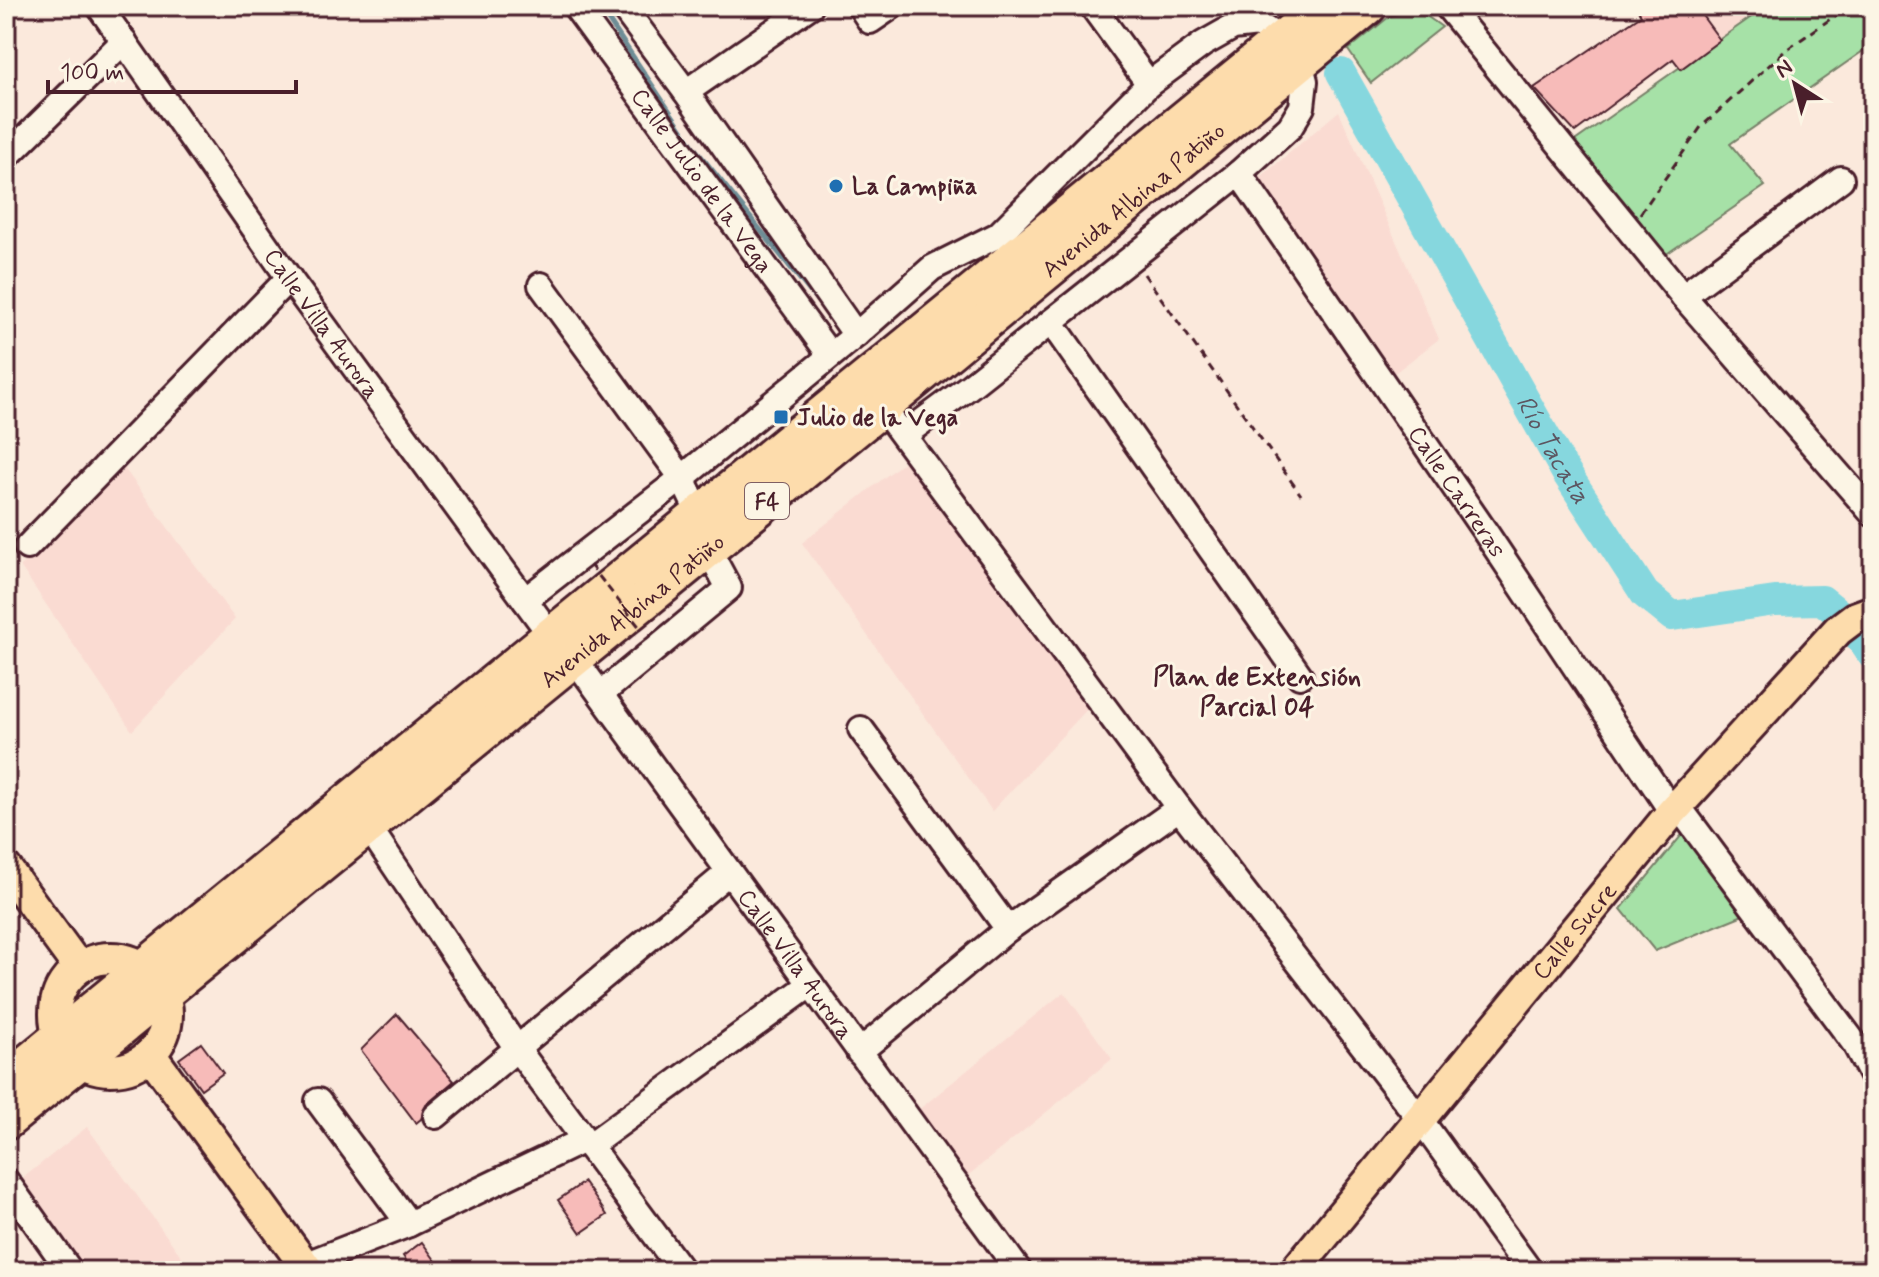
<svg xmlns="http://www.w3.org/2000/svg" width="1879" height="1277" font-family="Mynerve,sans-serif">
<rect width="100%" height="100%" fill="#fbe9dc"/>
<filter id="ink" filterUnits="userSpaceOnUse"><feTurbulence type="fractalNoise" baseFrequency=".0125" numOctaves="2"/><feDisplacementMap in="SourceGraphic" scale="16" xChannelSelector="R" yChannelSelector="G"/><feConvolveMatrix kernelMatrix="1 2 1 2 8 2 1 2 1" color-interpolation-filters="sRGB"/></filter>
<g filter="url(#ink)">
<g fill="#fadbd2">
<path d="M1635,6H1767L1681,69Z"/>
<path d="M1339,111L1439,339L1392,375L1255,182Z"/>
<path d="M909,458L1092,704L992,811L802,543Z"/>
<path d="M124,468L235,619L132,731L20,566Z"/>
<path d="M1064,992L1112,1059L965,1178L917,1111Z"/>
<path d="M87,1127L192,1271H76L14,1185Z"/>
</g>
<g fill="#a6e1a7" stroke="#788069" stroke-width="2">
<path d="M1767,6H1873V44L1730,144L1765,186L1665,255L1572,143Z"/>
<path d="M1405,12L1425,15L1442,27L1371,83L1348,50L1390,16Z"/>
<path d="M1685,831L1748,913L1655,951L1621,909Z"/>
</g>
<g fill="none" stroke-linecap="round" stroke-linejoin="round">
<g stroke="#6e8d96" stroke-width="5">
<path d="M599,6L693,146L827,313"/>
<path d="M928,448L956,486"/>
</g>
<path stroke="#86d7de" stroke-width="30" id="s1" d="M1341,73L1565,471L1645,594L1672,616L1775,601L1822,600L1848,621L1873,656"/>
</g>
<g fill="#f7bbb9" stroke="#4a1f2b" stroke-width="2">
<path d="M1635,6H1695L1720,40L1681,69L1673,59L1575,132L1534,88L1641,15Z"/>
<path d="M397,1014L454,1081L426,1105L421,1119L416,1123L361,1050Z"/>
<path d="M201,1043L223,1073L201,1089L179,1059Z"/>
<path d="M584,1182L607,1215L581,1233L558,1200Z"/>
<path d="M422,1242L443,1271H413L403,1256Z"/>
</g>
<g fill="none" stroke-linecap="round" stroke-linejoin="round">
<defs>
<g id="minor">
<path id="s2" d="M99,6L289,278L552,637"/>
<path id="s3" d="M575,6L830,355"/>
<path d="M622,6L686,92L856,335"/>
<path d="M860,6L870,21L892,6"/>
<path d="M1092,6L1149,84"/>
<path d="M1447,6L1683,296L1873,514"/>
<path d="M686,92L810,6"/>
<path d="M6,157L124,41"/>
<path id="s4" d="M1239,173L1486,533L1672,812"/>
<path d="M541,285L682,478L700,516"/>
<path d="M1683,296L1841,179"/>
<path d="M1051,322L1300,676"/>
<path d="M882,407L1179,808L1419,1118L1530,1271"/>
<path d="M904,435L970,386L1239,173L1290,127L1302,107L1305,81L1300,62"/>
<path d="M27,547L289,278"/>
<path d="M525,600L682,478L856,335L932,268L998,235L1149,84L1203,44L1233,27L1258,24L1282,40"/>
<path id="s5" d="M574,658L1019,1271"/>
<path d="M602,693L729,588L708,549"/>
<path d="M861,729L1008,929"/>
<path d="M1678,806L1855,1044L1873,1078"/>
<path d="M368,826L518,1050L682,1271"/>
<path d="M859,1052L1008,929L1179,808"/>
<path d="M318,1101L409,1224"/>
<path d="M436,1116L729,872"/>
<path d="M589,1146L811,984"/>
<path d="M6,1181L70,1271"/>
<path d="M304,1265L409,1224L584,1140"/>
</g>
<g id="major">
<path d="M6,868L79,968"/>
<circle cx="111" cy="1014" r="56"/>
<path d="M150,1054L309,1271"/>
<path id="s6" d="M1295,1271L1672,812L1838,630L1854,618L1873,611"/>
</g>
<g id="highway">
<path d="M6,1081L1323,6"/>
<path id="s7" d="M6,1121L882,407L1368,6"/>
</g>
</defs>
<use href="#minor" stroke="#4a1f2b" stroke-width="30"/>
<use href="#major" stroke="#4a1f2b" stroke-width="36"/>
<use href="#highway" stroke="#4a1f2b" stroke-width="42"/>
<g stroke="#4a1f2b" stroke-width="3" stroke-dasharray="8 6" stroke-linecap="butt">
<path d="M1640,214L1701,127L1786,50L1849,6"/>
<path d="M1144,274L1301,495"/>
<path d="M6,1009L14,1002"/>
</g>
<use href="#minor" stroke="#fcf5e5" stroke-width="24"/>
<use href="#major" stroke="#fddcac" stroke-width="30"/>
<use href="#highway" stroke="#fddcac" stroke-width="36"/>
<path stroke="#4a1f2b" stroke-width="3" stroke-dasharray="8 6" stroke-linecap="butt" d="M590,565L641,629"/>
</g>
</g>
<g fill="#1f6fb2" stroke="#fcf5e5" stroke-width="3">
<circle cx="836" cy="186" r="8"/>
<rect x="773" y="409" width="16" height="16" rx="4"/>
</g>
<g text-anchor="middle" stroke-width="6" stroke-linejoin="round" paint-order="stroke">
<rect fill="#fcf5e5" stroke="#7f5f63" stroke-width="2" x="745" y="483" width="44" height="36" rx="6"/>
<g font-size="22" font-weight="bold" fill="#4a1f2b">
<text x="767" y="509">F4</text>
</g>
<g font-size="24" fill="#4a1f2b" stroke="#fcf5e5">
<text dy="8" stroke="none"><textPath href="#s3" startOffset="216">Calle Julio de la Vega</textPath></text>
<text dy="8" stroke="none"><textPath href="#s7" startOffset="1456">Avenida Albina Patiño</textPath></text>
<text dy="8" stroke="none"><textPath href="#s2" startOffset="388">Calle Villa Aurora</textPath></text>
<text dy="8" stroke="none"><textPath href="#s4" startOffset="386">Calle Carreras</textPath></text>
<text dy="8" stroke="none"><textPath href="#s7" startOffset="808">Avenida Albina Patiño</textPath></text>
<text dy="8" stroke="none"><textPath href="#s6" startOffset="440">Calle Sucre</textPath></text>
<text dy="8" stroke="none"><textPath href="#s5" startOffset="378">Calle Villa Aurora</textPath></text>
</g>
<g font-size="24" font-weight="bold" fill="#4a1f2b" stroke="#fcf5e5" text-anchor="start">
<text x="852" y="194">La Campiña</text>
<text x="797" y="425">Julio de la Vega</text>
</g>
<g font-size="26" font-style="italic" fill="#5c5661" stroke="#fcf5e5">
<text dy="9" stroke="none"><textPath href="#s1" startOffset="432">Río Tacata</textPath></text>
</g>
<g font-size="26" font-weight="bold" fill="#4a1f2b" stroke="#fcf5e5">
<text x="1257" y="685">Plan de Extensión<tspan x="1257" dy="30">Parcial 04</tspan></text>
</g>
</g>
<rect width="1879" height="1277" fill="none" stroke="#fcf5e5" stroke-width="32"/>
<rect x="16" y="16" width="1847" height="1245" fill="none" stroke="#4a1f2b" stroke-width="3" filter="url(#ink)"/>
<g transform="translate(1795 84) rotate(324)" stroke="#fcf5e5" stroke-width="6" paint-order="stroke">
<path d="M0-6L14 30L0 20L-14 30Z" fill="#4a1f2b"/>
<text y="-12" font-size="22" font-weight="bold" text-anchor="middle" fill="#4a1f2b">N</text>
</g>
<path d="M48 80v12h248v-12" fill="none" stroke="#4a1f2b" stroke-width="4"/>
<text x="60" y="80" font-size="24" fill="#4a1f2b" stroke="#fcf5e5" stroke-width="6" paint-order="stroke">100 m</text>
</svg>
